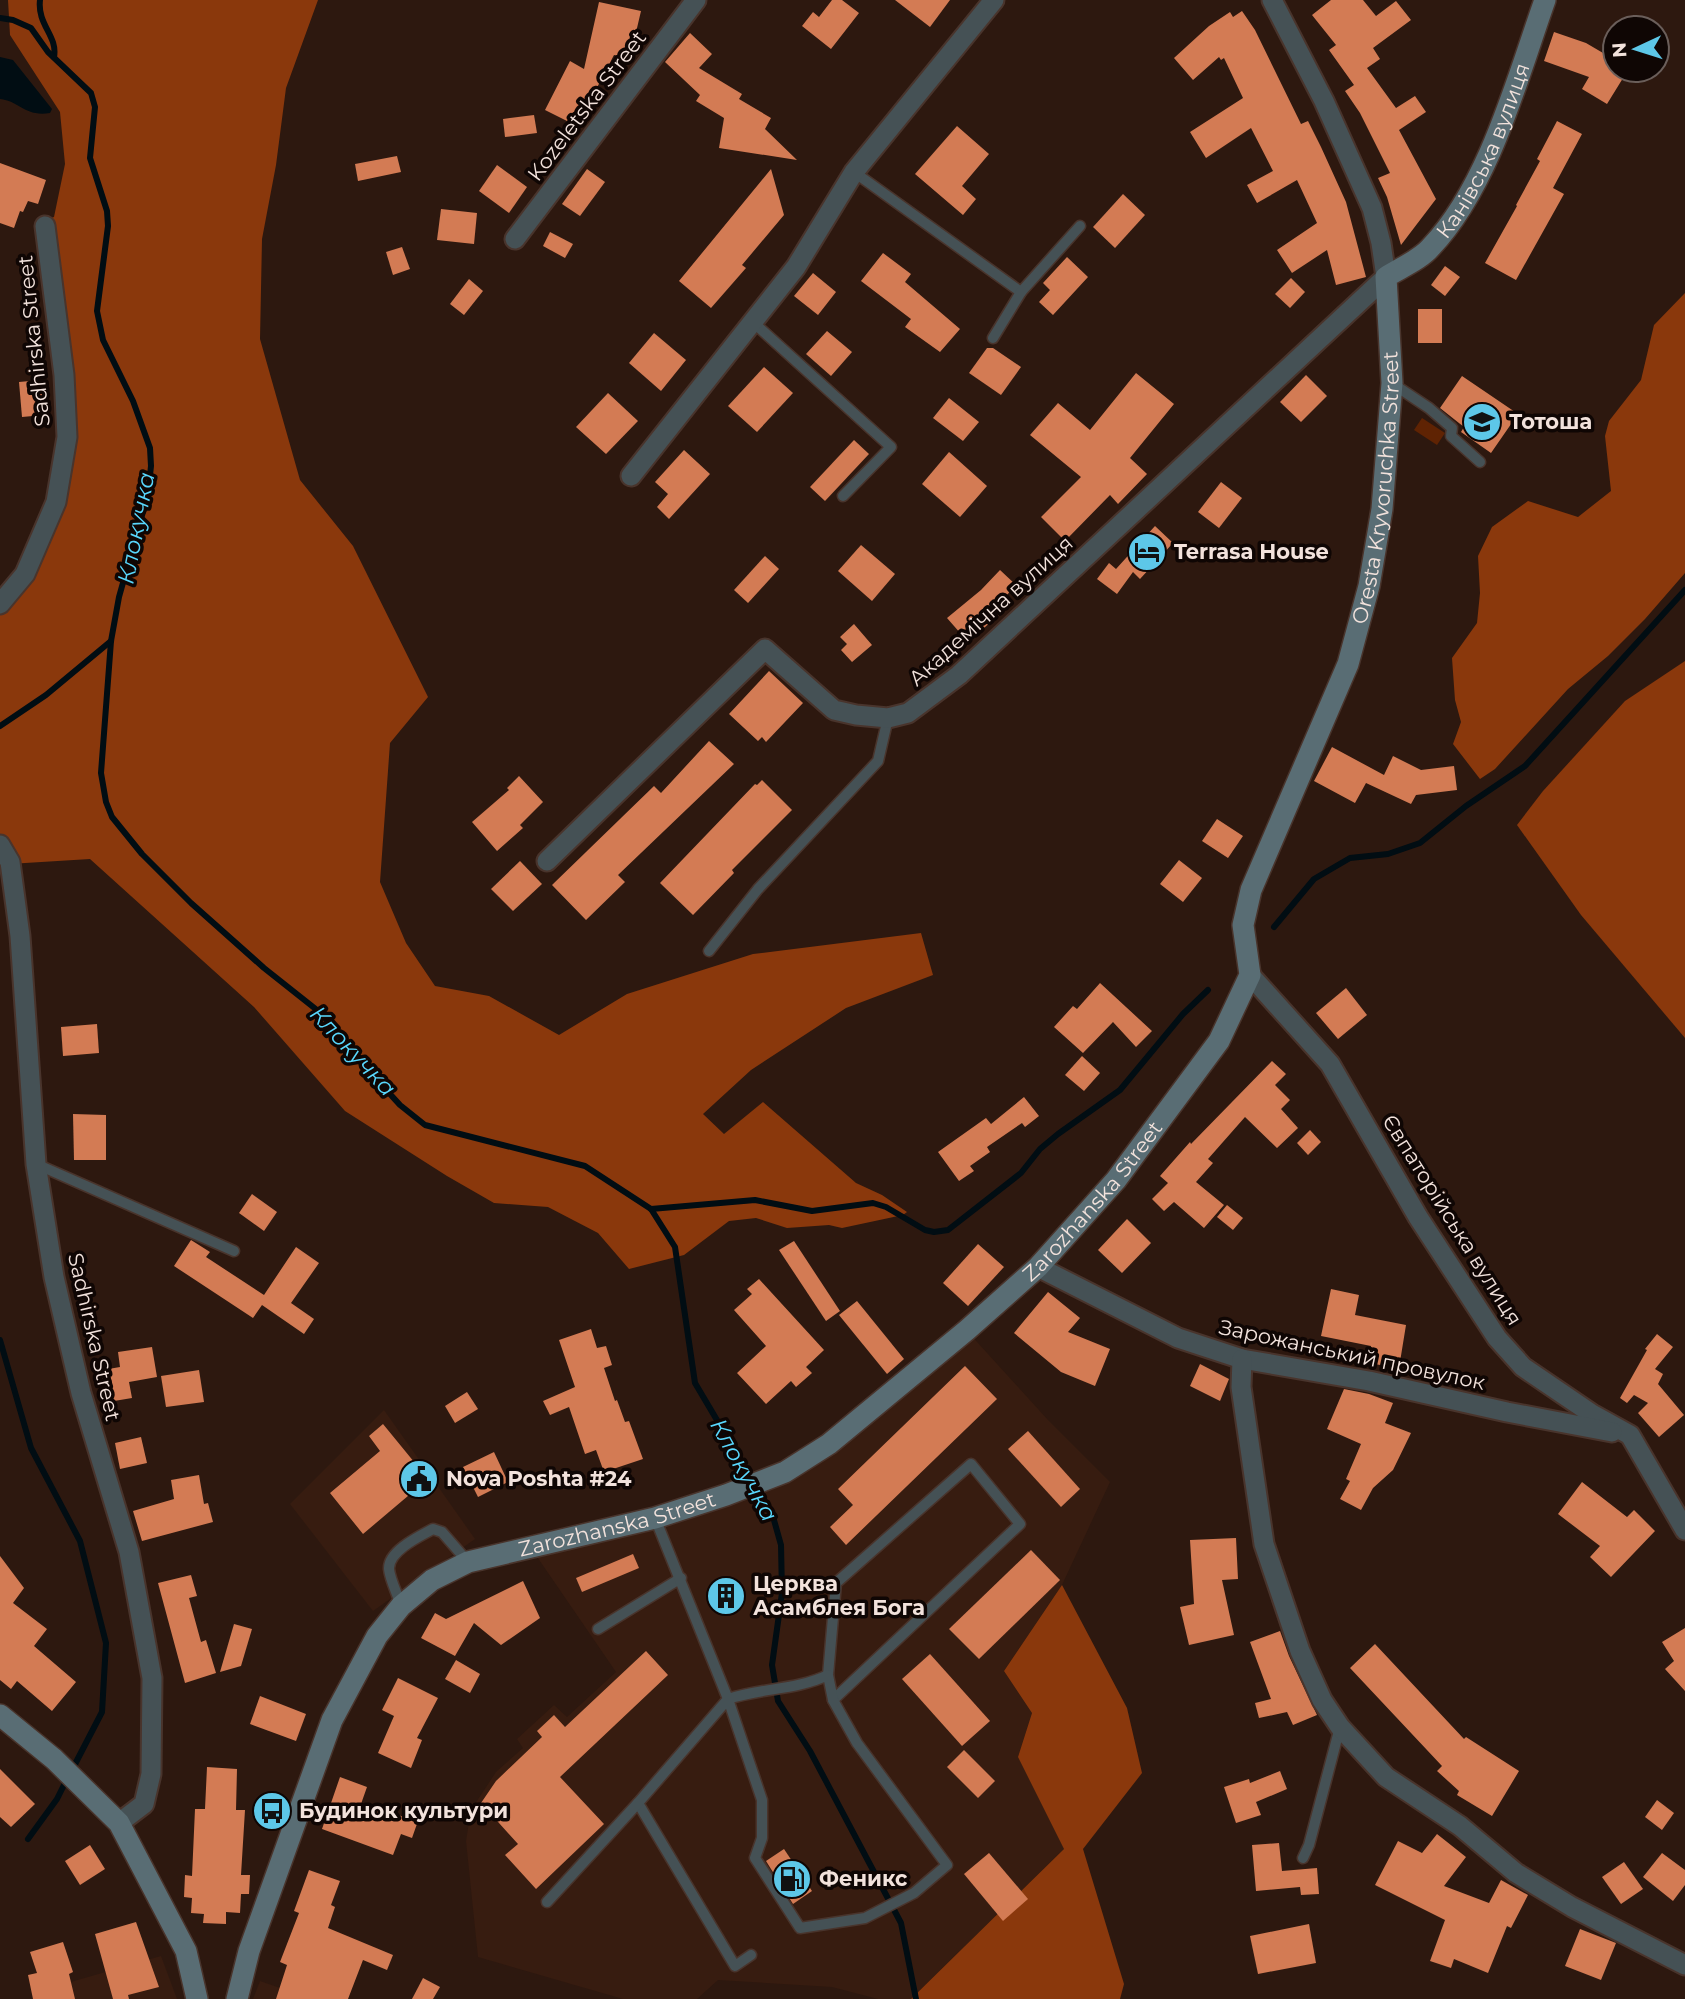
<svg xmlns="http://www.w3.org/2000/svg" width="1685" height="1999" font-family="Montserrat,sans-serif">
<rect width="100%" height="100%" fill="#2d180f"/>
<g fill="#371c10">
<path d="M968,1332L1048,1420L1110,1482L1062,1585L1004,1671L1032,1713L1018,1757L1064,1849L911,1999H878L832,1987L718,1980L697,1999H623L478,1957L466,1841L471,1810L496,1772L523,1748L517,1739L554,1705L567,1717L616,1672L531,1548L786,1475Z"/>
<path d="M384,1410L475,1539L373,1611L290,1504Z"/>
<path d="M161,1956L177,1999H36V1992Z"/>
<path d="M260,1981L312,1999H253Z"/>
</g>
<path fill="#5f2303" d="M1422,418L1445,433L1437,445L1414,430Z"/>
<g fill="#8a380c">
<path d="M8,0H318L286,88L276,165L262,239L260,339L300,480L353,546L428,697L390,743L380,882L406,943L435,986L489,996L559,1035L627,994L753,954L921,933L933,975L846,1008L751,1070L703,1114L724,1134L763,1102L856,1183L882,1195L907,1212L903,1215L842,1228L829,1225L787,1228L756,1218L729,1221L684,1255L629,1269L598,1233L548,1207L494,1203L447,1176L345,1111L254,1007L90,859L9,864L0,848V600L54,501L65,436L41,222L54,217L65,164L60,112L10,35Z"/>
<path d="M1685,293V573L1645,619L1608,656L1568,689L1495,769L1480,779L1453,744L1461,722L1455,700L1452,658L1477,623L1480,593L1478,556L1492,527L1528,501L1578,517L1611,491L1605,436L1609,421L1641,380L1654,325Z"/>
<path d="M1685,661V1038L1581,915L1517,825L1543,791L1625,701Z"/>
<path d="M1062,1585L1127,1708L1142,1773L1083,1849L1124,1984L1120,1999H911L1064,1849L1018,1757L1032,1713L1004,1671Z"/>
</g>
<path fill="#010d13" d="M0,57L13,60L52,109L50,113C24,117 20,101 0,99Z"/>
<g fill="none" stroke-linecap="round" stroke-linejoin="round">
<g stroke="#010d13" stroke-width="6">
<path d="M40,0C37,25 58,36 54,57"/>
<path d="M0,18L13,20L31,28L48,52L91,93L95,107L90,158L107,211L108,226L97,311L103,340L133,401L150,448L151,466L148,494L119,597L111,641L101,773L106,802L112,817L142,854L191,903L264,968L322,1014L348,1048L400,1105L425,1125L585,1166L651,1209L675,1247L695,1383L772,1513L781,1545L782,1593L772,1665L778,1701L810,1751L901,1923L916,1999"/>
<path d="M0,726L46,695L111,641"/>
<path d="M1274,927L1314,879L1350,858L1388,854L1420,843L1466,806L1525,766L1685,590"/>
<path d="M651,1209L755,1200L812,1211L873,1203L886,1207L925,1230L934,1232L948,1230L1021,1173L1040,1149L1058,1134L1120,1090L1183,1014L1208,990"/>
<path d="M0,1340L31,1448L80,1541L106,1643L102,1712L72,1770"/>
<path d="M28,1839L57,1799L67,1779"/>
</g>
</g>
<g fill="#d37b54">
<path d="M832,0H842L859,13L831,49L802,26L813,12L819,17Z"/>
<path d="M895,0H950L930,27Z"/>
<path d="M1331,0H1363L1376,16L1396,1L1411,20L1373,48L1380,59L1367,68L1396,108L1415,96L1426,112L1399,130L1436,199L1401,245L1387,197L1378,178L1390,173L1360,113L1345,91L1354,85L1329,50L1336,45L1312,15Z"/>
<path d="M599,2L641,11L630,58L614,55L577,126L545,110L570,61L584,69Z"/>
<path d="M1242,11L1255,30L1301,124L1308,121L1321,147L1346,202L1366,277L1336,285L1327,250L1292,273L1277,250L1317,223L1297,180L1257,203L1247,185L1273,171L1251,128L1206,158L1190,132L1243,98L1224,58L1221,60L1219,57L1193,80L1174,58L1209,26L1230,12L1233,17Z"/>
<path d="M1554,32L1586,43L1615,60V70H1628L1607,104L1582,89L1589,77L1544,61Z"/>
<path d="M690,33L712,54L699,68L742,94L739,99L771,118L765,129L797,160L719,148L724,118L696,101L700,95L665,62Z"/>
<path d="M534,115L537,133L505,137L503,119Z"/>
<path d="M1557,121L1582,134L1553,188L1564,194L1516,280L1485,263L1517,206L1516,205L1540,161L1537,159Z"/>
<path d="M957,126L989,154L962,186L976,199L963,215L915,174Z"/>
<path d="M397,156L401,172L358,181L355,164Z"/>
<path d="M0,163L46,180L38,204L28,201L23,212L20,211L14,228L0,223Z"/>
<path d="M497,165L527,187L509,213L479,191Z"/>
<path d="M587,169L605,182L580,216L562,204Z"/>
<path d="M771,169L784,215L742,265L746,268L711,308L679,281Z"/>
<path d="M1123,194L1145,215L1115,248L1093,227Z"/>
<path d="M441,209L477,213L474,244L437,240Z"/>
<path d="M550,232L573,244L565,258L543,246Z"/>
<path d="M402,247L410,269L393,275L386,252Z"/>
<path d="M883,253L911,274L905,282L960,329L940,352L905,327L911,319L861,281Z"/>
<path d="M1067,257L1088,277L1053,315L1039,302L1050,290L1043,283Z"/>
<path d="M1445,266L1460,277L1445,296L1431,285Z"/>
<path d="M813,273L836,292L818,315L794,296Z"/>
<path d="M1291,278L1305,292L1290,308L1275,294Z"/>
<path d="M469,279L483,291L464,315L450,304Z"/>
<rect x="1418" y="309" width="24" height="34"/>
<path d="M827,331L852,352L831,376L806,354Z"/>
<path d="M654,333L686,360L661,391L629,363Z"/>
<path d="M987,348H993L1021,367L1001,395L969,373Z"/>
<path d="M764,367L793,393L757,432L728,406Z"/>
<path d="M1136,373L1174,404L1130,458L1147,474L1118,504L1110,495L1065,541L1041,517L1081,477L1030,435L1058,403L1090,430Z"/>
<path d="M1306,375L1327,396L1301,422L1280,402Z"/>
<path d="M1462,376L1518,414L1491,453L1461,432L1464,427L1440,408Z"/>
<path d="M41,380L44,415L22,417L19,382Z"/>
<path d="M608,393L638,421L606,454L576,427Z"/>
<path d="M949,398L979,422L963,441L933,418Z"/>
<path d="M854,440L869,454L825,501L810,487Z"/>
<path d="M684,450L710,474L669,519L657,507L668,494L655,482Z"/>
<path d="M949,452L987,486L960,517L922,484Z"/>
<path d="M1221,482L1242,498L1219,528L1198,512Z"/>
<path d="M1155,526L1173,543L1140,579L1133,572L1117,594L1097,579L1109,563L1116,569Z"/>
<path d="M861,545L895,574L872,601L838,571Z"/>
<path d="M765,556L779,569L748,603L734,590Z"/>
<path d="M1000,570L1016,585L996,607L1001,613L968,642L947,618L981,590Z"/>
<path d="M854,624L872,645L852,662L841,650L847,644L840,637Z"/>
<path d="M769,671L803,703L766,742L762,737L758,741L729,714Z"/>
<path d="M709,741L734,764L618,875L625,882L586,920L552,885L654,786L661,793Z"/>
<path d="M1332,747L1384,775L1393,756L1421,770L1454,766L1457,790L1416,795L1411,804L1366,783L1355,803L1314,781Z"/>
<path d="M519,776L543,802L520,825L523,828L497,851L472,822L509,790L507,788Z"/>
<path d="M762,780L792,810L732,870L734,873L693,915L660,883L755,784L757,785Z"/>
<path d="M1217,819L1243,836L1228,858L1202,841Z"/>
<path d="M1179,860L1202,878L1183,902L1160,884Z"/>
<path d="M520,861L542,884L513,911L491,889Z"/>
<path d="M1100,983L1152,1031L1136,1047L1113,1022L1083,1053L1054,1027L1073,1006L1077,1009Z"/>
<path d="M1346,988L1367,1015L1338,1039L1316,1013Z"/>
<path d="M97,1024L99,1053L63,1056L61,1027Z"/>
<path d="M1082,1056L1100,1073L1084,1091L1065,1075Z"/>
<path d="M1272,1061L1286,1074L1275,1085L1290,1100L1281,1109L1298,1128L1277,1148L1245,1117L1208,1159L1213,1163L1196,1182L1224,1205L1204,1228L1174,1202L1164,1211L1152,1199L1168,1183L1160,1176L1190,1142L1191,1144Z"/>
<path d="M1024,1097L1039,1116L1025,1127L1022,1123L987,1147L990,1152L970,1166L974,1171L959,1181L938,1152L986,1118L991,1124Z"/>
<path d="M73,1114L106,1115V1160H74Z"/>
<path d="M1310,1130L1321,1142L1308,1155L1297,1143Z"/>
<path d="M252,1194L277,1212L264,1231L239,1213Z"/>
<path d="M1227,1205L1243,1218L1233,1230L1217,1217Z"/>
<path d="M1127,1219L1151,1243L1122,1273L1098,1250Z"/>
<path d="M191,1240L210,1252L206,1257L264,1295L296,1247L319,1263L291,1303L314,1319L304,1334L262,1305L253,1318L174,1266Z"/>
<path d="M794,1241L840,1311L826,1321L779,1250Z"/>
<path d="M978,1244L1004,1267L968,1306L943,1283Z"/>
<path d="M759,1279L824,1350L806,1367L812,1373L796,1387L791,1381L766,1404L737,1373L766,1346L734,1310L752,1294L747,1289Z"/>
<path d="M1331,1289L1359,1295L1355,1315L1406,1325L1399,1368L1368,1363L1371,1346L1321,1336Z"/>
<path d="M1048,1292L1080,1318L1068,1332L1110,1349L1095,1386L1061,1372L1014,1333Z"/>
<path d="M857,1301L904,1359L887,1374L839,1315Z"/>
<path d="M591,1329L597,1348L606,1346L612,1365L604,1368L615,1401L617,1400L625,1422L629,1421L643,1459L604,1472L596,1450L585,1454L569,1407L550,1415L543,1401L575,1387L559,1340Z"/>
<path d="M1657,1334L1673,1347L1655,1369L1663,1374L1658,1384L1684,1415L1659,1437L1638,1413L1648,1403L1634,1395L1627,1403L1620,1398L1647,1350L1645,1349Z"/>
<path d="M152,1347L157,1377L129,1382L132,1398L102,1403L97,1371L120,1367L118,1352Z"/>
<path d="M1200,1364L1229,1379L1220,1401L1190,1386Z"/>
<path d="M965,1366L997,1399L846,1545L830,1527L853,1505L838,1489Z"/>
<path d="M199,1370L204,1402L166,1407L161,1376Z"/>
<path d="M1344,1389L1369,1394L1393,1403L1385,1423L1411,1433L1393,1470L1373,1488L1361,1510L1340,1499L1350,1481L1346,1479L1361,1444L1327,1429Z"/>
<path d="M467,1392L478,1409L455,1423L445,1406Z"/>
<path d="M383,1424L428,1479L363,1534L330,1493L380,1451L369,1436Z"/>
<path d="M1028,1431L1080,1489L1061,1507L1008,1449Z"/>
<path d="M141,1437L147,1463L120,1469L115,1443Z"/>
<path d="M494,1452L508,1482L478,1497L463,1467Z"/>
<path d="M199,1475L204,1504L208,1503L213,1522L142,1541L133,1511L174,1499L171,1480Z"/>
<path d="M1582,1482L1627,1517L1634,1510L1655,1531L1611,1577L1590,1557L1600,1546L1558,1514Z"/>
<path d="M1236,1538L1238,1579L1222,1580L1234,1635L1189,1645L1180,1607L1194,1604L1190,1540Z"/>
<path d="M1031,1550L1060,1580L979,1659L949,1629Z"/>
<path d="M633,1554L639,1568L582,1592L576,1578Z"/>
<path d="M0,1556L24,1588L13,1603L47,1629L34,1646L76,1682L52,1711L17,1681L11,1689L0,1680Z"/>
<path d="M191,1575L197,1596L189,1598L201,1642L206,1640L216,1673L185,1683L158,1583Z"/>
<path d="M523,1581L540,1618L501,1645L474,1623L455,1656L421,1638L435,1613L446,1619Z"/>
<path d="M731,1582L741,1596L722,1610L712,1596Z"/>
<path d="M234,1624L252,1629L241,1666L220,1672Z"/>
<path d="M1685,1628V1691L1665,1669L1674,1661L1662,1642Z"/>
<path d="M1280,1631L1289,1656L1317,1715L1293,1725L1287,1712L1259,1718L1255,1703L1271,1699L1250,1642Z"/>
<path d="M1375,1644L1464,1739L1466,1737L1519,1771L1492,1816L1457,1795L1459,1791L1437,1771L1442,1766L1350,1668Z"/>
<path d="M646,1651L668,1675L560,1777L604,1824L536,1889L505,1855L518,1844L481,1803L496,1781L542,1737L537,1731L554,1715L565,1727Z"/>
<path d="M930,1654L990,1721L962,1746L902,1679Z"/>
<path d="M456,1660L480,1674L470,1693L445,1679Z"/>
<path d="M398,1678L438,1698L417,1738L422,1740L411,1768L378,1753L394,1716L382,1710Z"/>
<path d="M260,1696L306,1714L296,1741L250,1724Z"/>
<path d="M964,1750L995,1781L978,1798L947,1767Z"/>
<path d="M207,1767L237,1769L236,1810H245L241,1875H250L249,1894H241L240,1913L226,1912V1924L203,1923L204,1914L191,1913L192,1898L184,1897L185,1875L192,1876L195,1809H205Z"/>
<path d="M0,1769L35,1804L11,1827L0,1817Z"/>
<path d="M1280,1771L1287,1789L1256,1802L1261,1815L1236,1823L1224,1787L1249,1779L1250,1783Z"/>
<path d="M340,1777L367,1787L361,1804L418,1821L412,1838L401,1834L393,1855L322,1829Z"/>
<path d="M1657,1800L1674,1813L1662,1830L1645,1817Z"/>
<path d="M1437,1834L1466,1857L1444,1886L1489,1903L1501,1880L1528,1895L1511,1928L1507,1926L1488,1973L1454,1959L1451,1968L1430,1961L1445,1920L1375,1885L1398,1841L1422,1853Z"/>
<path d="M1279,1843L1282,1871L1317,1868L1319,1894L1301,1895L1300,1887L1256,1891L1252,1845Z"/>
<path d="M90,1845L105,1869L80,1885L65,1861Z"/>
<path d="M784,1849L812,1891L793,1904L766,1861Z"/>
<path d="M989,1853L1028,1899L1003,1921L964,1874Z"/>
<path d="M1662,1853L1685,1870V1885L1673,1901L1643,1877Z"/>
<path d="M1624,1862L1643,1889L1621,1904L1602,1877Z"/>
<path d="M309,1870L340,1881L331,1905L335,1907L328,1928L393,1955L387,1970L363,1960L348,1999H276L287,1965L280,1962L299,1913L294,1911Z"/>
<path d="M136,1922L159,1987L128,1995L129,1999H113L95,1934Z"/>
<path d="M1309,1924L1316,1963L1258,1974L1250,1936Z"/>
<path d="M1580,1929L1616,1943L1601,1980L1565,1966Z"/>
<path d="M63,1942L73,1972L69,1974L75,1999H33L28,1975L37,1973L30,1952Z"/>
<path d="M423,1978L440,1987L433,1999H412Z"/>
</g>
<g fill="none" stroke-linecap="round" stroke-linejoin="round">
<defs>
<g id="lane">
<path d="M854,172L1021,292"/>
<path d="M753,322L891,447L843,496"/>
<path d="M993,338L1021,292L1080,226"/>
<path d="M1393,384L1429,408L1452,428L1451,436L1480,462"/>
<path d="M709,951L758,889L878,761L888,718"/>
<path d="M36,1164L234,1251"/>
<path d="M401,1606C398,1595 390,1580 389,1569C388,1551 420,1536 433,1529L442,1532L468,1562"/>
<path d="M598,1629L681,1578"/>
<path d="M828,1675L836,1583L971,1464L1020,1524L833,1700"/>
<path d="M638,1803L735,1966L751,1955"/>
<path d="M1303,1858L1309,1845L1340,1727"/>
<path d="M547,1902L638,1803L728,1699C761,1688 797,1690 828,1675L833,1700L857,1743L947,1865L914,1893L865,1918L800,1928L755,1858L762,1838V1800L728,1699L655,1518"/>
</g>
<g id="street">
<path d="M515,239L696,0"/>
<path d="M631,476L796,267L854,172L994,0"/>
<path d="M0,604L25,574L56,502L67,437L64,375L45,226"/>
<path d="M0,845L10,862L20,936L36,1164L54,1277L81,1393L129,1552L152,1678L151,1774L144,1804L119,1823"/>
<path d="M547,861L765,649L834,710L856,715L888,718L908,713L959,675L1386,277L1381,243L1372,208L1324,101L1272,0"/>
<path d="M1250,975L1330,1064L1418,1217L1497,1338L1523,1367L1592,1414L1630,1435L1685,1530"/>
<path d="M1038,1267L1178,1338L1242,1359L1369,1381L1507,1412L1612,1432"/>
<path d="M1242,1359L1241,1387L1264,1544L1300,1651L1322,1700L1340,1727L1386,1777L1460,1826L1516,1873L1572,1907L1685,1965"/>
</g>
<g id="secondary">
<path d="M0,1715L54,1759L119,1823L186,1951L197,1999"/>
<path id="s1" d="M237,1999L249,1951L332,1720L377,1636L401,1606L432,1580L468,1562L655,1518L726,1495L785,1472L829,1444L967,1330L1038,1267L1116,1180L1219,1041L1250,975L1243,925L1251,890L1348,664L1369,586L1382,509L1392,383L1386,277C1400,268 1420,260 1431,247C1489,186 1517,79 1545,0"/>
</g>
</defs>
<use href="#lane" stroke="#49342c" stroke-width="13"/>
<use href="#street" stroke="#49342c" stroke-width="23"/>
<use href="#secondary" stroke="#49342c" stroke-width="24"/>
<use href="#lane" stroke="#455155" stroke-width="10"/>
<use href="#street" stroke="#455155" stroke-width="19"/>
<use href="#secondary" stroke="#596d74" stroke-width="21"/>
</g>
<defs>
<symbol id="school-disc" viewBox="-11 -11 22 22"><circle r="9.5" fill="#5dc7e8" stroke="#0f0604"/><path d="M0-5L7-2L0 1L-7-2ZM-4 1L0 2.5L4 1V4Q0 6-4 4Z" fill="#111"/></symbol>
<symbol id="hotel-disc" viewBox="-11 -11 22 22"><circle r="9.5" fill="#5dc7e8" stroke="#0f0604"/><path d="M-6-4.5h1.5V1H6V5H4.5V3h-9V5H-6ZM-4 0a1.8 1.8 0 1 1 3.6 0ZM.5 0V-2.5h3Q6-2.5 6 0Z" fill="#111"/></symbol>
<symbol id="civic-disc" viewBox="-11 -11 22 22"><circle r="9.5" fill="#5dc7e8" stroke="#0f0604"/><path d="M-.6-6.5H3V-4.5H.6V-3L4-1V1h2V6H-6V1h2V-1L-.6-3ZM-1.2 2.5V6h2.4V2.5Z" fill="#111"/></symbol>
<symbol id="building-disc" viewBox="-11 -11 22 22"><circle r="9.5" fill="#5dc7e8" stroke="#0f0604"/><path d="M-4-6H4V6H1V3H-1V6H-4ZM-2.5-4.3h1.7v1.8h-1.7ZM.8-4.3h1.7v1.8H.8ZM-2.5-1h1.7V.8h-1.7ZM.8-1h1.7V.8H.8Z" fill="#111"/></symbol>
<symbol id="bus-disc" viewBox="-11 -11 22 22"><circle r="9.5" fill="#5dc7e8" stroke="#0f0604"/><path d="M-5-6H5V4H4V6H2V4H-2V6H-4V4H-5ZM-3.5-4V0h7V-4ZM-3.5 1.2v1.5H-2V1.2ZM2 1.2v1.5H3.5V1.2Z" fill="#111"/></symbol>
<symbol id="fuel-disc" viewBox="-11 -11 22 22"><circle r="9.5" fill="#5dc7e8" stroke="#0f0604"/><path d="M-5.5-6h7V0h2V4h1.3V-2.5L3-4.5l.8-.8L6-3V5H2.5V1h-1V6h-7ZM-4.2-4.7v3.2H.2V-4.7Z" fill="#111"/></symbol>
</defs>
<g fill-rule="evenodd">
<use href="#school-disc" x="1460" y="400" width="44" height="44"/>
<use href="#hotel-disc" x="1125" y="530" width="44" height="44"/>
<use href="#civic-disc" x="397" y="1457" width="44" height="44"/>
<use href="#building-disc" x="704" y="1574" width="44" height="44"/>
<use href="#bus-disc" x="250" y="1789" width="44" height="44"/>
<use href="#fuel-disc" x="770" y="1857" width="44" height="44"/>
</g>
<g text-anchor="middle" stroke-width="7" stroke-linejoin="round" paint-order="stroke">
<g font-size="21" fill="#f2e2dc" stroke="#0f0604">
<text transform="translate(587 106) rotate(-53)" y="7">Kozeletska Street</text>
<text dy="7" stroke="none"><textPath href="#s1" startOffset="2417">Канівська вулиця</textPath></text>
<text transform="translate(34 341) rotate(-96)" y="7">Sadhirska Street</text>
<text dy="7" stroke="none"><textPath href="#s1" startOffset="2040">Oresta Kryvoruchka Street</textPath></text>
<text transform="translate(991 611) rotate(-42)" y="7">Академічна вулиця</text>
<text dy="7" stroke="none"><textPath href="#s1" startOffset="1251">Zarozhanska Street</textPath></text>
<text transform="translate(1452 1220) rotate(58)" y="7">Євпаторійська вулиця</text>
<text transform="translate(94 1337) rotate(77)" y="7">Sadhirska Street</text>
<text transform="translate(1352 1355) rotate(12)" y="7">Зарожанський провулок</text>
<text dy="7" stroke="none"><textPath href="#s1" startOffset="663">Zarozhanska Street</textPath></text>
</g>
<g font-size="21" font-weight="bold" fill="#f2e2dc" stroke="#0f0604" text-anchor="start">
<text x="1509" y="429">Тотоша</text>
<text x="1174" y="559">Terrasa House</text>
<text x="446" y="1486">Nova Poshta #24</text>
<text x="753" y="1591">Церква<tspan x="753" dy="24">Асамблея Бога</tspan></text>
<text x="299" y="1818">Будинок культури</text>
<text x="819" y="1886">Феникс</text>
</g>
<g font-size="23" font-style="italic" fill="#59d7fd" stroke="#0f0604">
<text transform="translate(136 528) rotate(-79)" y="8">Клокучка</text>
<text transform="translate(353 1051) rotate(47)" y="8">Клокучка</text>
<text transform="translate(744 1470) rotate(61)" y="8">Клокучка</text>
</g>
</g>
<g transform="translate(1636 49) rotate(266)"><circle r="33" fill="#0f0604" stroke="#6a5e5a" stroke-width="2"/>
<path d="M0-5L12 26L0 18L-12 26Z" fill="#5dc7e8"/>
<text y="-10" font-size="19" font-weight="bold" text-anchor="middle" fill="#f2e2dc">N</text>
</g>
</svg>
